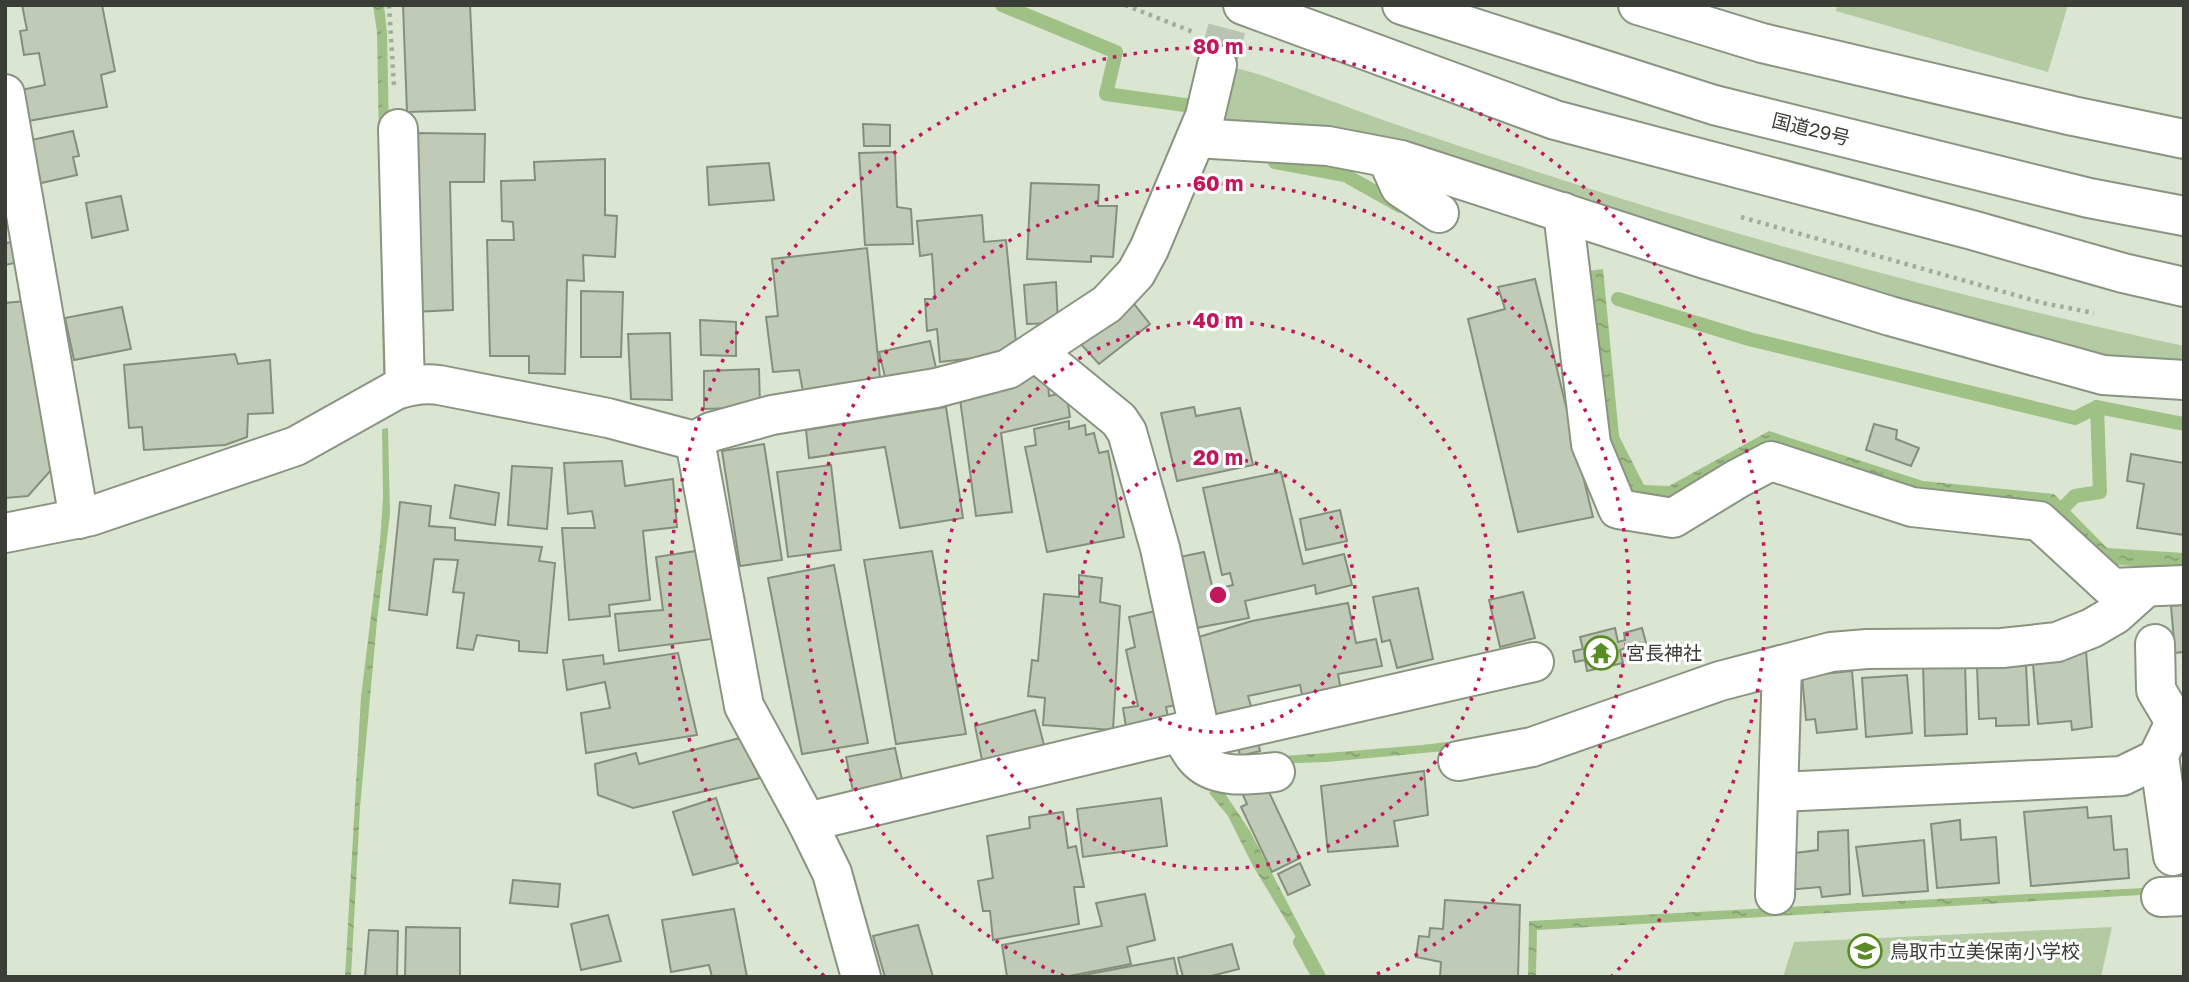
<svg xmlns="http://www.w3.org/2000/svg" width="2189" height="982" font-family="'Golos Text','Noto Sans JP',sans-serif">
<defs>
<pattern id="water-ripples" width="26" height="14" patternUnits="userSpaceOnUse" patternTransform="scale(1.75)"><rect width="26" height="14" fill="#a0c186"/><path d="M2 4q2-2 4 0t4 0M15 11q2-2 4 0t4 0" fill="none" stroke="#839e6e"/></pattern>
</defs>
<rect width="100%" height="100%" fill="#dae6d2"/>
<g fill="#b3caa3">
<path d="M1837,5H2068L2048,72L1836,11Z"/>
<path d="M1232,67C1269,76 1302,90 1337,103C1406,129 1477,152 1547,175C1756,243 1969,299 2184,346V363L2105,356L1887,297L1399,140L1395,144L1219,122Z"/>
<path d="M2112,927L2101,977H1783L1794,942Z"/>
</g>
<g fill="url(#water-ripples)">
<path d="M373,5H384L387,33L394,374L383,373L377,32Z"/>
<path d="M1603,269L1619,436L1644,485L1669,486L1769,431L1923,481L2054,494L2107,548L2184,553V569L2100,564L1917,497L1770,450L1674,503L1634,501L1604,440L1588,271Z"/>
<path d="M388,428L390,514L377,621L360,808L351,977H345L361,697L380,542L383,498L382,429Z"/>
<path d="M2091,608L2094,618L2073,629L2026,640L1856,642L1821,649L1771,660L1626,701L1517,742L1455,750L1327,762L1240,765L1218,759L1220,754L1237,759L1327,753L1422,745L1513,734L1538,726L1622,695L1767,654L1823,641L1876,635L2026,633L2075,622L2086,615L2085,610Z"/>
<path d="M1220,786L1250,831L1326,977H1320L1253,866L1228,816L1209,793Z"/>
<path d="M2143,888L2141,895L1537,930L1536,977H1528L1529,921Z"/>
</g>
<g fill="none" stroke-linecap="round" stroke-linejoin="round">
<g stroke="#a0c186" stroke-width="14">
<path d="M1002,5L1116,52L1106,94L1192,106"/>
<path d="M1275,162L1345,175L1400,206"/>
<path d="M1618,299L1749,339L2075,418L2097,407L2184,424"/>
<path d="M2059,512L2075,496L2100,492L2097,407"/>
<path d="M1300,942L1319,977"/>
</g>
</g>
<g fill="#bfcab7" stroke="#858f7d" stroke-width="2">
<path d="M22,5H102L115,71L101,75L107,107L28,121L21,90L45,85L39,53L24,55L20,31L27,30Z"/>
<path d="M403,5H470L475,110L407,112Z"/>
<path d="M863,124L890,125V146H864Z"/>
<path d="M73,131L79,156L73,157L77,175L37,184L27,141Z"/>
<path d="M416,133L485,134L484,182H450L453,310L414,312Z"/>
<path d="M895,152L897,207L911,209L913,244L865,245L859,153Z"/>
<path d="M605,159V215L617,216L615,257L583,255L584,281L567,280L565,374L529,373V356H490L487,240H514L513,222L502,221L501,181L535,180L534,162Z"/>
<path d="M769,163L774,200L709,205L707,167Z"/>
<path d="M1031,183L1099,185L1098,206H1117L1113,257L1091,256V262L1027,259Z"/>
<path d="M121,196L128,230L92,238L86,203Z"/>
<path d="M982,215L984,242L1006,240L1017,353L940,362L937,329L927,331L925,299H935L932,254L920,256L917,221Z"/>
<path d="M15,242L19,262L5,265V243Z"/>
<path d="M867,248L881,388L804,397L799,370L773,372L766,317L778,316L772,259Z"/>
<path d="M1535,279L1593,517L1518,532L1468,319L1505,309L1498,287Z"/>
<path d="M1056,282L1058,323L1027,324L1024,285Z"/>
<path d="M581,291L623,292L621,357H581Z"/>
<path d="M1131,300L1150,324L1099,364L1078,341Z"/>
<path d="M25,301L52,469L28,496L5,498V303Z"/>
<path d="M122,307L131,349L74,360L65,318Z"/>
<path d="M700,320L736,322V356L701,355Z"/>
<path d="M670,333L672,400L631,399L628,334Z"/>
<path d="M930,341L938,377L888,389L879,352Z"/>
<path d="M235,354L238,364L270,360L273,413L248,414L247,437L225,445L144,450L142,427L129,428L124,365Z"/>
<path d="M759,369L760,407L704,409V371Z"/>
<path d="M1047,372L1049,396L1066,392L1070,417L1001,433L1012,512L976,516L959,392Z"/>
<path d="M946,407L963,518L900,528L885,447L809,458L806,430Z"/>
<path d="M1194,407L1196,416L1240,408L1253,465L1177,481L1161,413Z"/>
<path d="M1069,421V429L1085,425L1086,435L1094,433L1099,453L1108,451L1124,537L1047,552L1025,447L1036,445L1034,429Z"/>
<path d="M1874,424L1897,430L1896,439L1919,448L1911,466L1866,450Z"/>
<path d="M764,444L782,560L740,566L722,451Z"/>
<path d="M2131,454L2184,463V535L2137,528L2144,484L2127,481Z"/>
<path d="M622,461L625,486L673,479L677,527L643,531L650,600L609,605L610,616L569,620L562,528H595L592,511L568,514L564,463Z"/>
<path d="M831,465L841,550L788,557L777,472Z"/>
<path d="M512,466L552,468L547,529L508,525Z"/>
<path d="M1281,472L1303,564L1344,554L1352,585L1316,594L1315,585L1245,601L1249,618L1191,629L1175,558L1204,552L1213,590L1233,585L1230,573L1222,575L1203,488Z"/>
<path d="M455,485L499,493L495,525L450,518Z"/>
<path d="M400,502L431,506L429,526L455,528V540L542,547L539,561L555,563L547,653L519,651V641L477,635L473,650L457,648L464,593L453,592L458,560L434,559L427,615L389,610Z"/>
<path d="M1340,510L1347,541L1306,550L1300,519Z"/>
<path d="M696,551L712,639L619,651L615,614L663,610L656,557Z"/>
<path d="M932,551L966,734L896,744L864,560Z"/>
<path d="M834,565L868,743L802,754L768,578Z"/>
<path d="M1079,575L1102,578L1100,602L1120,606L1113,730L1043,725L1045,698L1028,696L1032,660L1038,661L1044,594L1079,597Z"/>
<path d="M1418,588L1433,659L1397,668L1390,640L1382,642L1373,597Z"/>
<path d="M1523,592L1535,638L1500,647L1489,600Z"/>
<path d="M1348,603L1356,643L1376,639L1382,666L1338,674L1342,696L1304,704L1300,685L1248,696L1254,716L1214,725L1192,639L1252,621Z"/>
<path d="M2184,605V652L2175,653L2171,606Z"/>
<path d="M1160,610L1181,704L1166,707L1168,717L1126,727L1123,708L1138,706L1126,650L1135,647L1129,617Z"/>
<path d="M1615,628L1618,642L1625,640L1624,633L1642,628L1648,650L1629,656L1627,647L1620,650L1623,663L1587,671L1585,660L1575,662L1573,651L1583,649L1580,637Z"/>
<path d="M2086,651L2092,727L2072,730L2071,721L2038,724L2033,664L2063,661L2062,655Z"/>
<path d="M678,653L697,735L586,753L581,713L610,708L605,682L567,690L563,660L603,655L604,664Z"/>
<path d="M1965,662L1967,734L1925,736L1923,664Z"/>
<path d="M2026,665L2029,725L1996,726V718L1979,719L1977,667Z"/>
<path d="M1852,671L1857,729L1817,733L1815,719L1806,720L1802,676Z"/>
<path d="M1907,675L1912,733L1866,737L1862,678Z"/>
<path d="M1035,710L1044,745L982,760L975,726Z"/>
<path d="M1257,737L1260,751L1240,756L1237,741Z"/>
<path d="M740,738L760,778L633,808L598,795L595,764L636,753L639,764Z"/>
<path d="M895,748L902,780L853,791L846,757Z"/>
<path d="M1424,771L1428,815L1394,821L1398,846L1328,852L1321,786Z"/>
<path d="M1259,787L1268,790L1300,858L1272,872L1241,807L1247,804L1243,795Z"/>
<path d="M716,798L738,863L693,875L673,812Z"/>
<path d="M1161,798L1167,846L1083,857L1077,809Z"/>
<path d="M2087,807L2088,818L2111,816L2114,850L2127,849L2129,878L2031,886L2024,812Z"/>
<path d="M1063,812L1068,848L1076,846L1084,887H1074L1079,924L993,940L990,911H983L978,881L993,878L987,836L1030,828L1029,817Z"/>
<path d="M1960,820L1961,840L1996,837L1999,883L1937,888L1931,824Z"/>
<path d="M1848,830L1850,894L1822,897L1820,887L1787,890V854L1818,850V832Z"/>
<path d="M1924,840L1928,891L1863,896L1856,847Z"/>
<path d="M1300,863L1310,885L1288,895L1278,874Z"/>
<path d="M513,880L560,884L558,907L510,903Z"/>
<path d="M1145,894L1155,940L1127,947L1131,964L1064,977H1007L1002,945L1102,926L1096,903Z"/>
<path d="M1445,900L1520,905L1518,977H1440L1441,962L1416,957L1419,936L1429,937L1430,928L1443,929Z"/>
<path d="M734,909L747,977H712L709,965L671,972L662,920Z"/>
<path d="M608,915L621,961L581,970L571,924Z"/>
<path d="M918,925L933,977H885L873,936Z"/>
<path d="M406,927L460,928V977H405Z"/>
<path d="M369,930L398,931L397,977H365Z"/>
<path d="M1232,944L1239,969L1207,977H1183L1178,958Z"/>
<path d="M1174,958L1178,977H1073Z"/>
</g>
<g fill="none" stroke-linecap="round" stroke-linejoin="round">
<path stroke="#bac4b3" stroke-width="38" stroke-dasharray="38 19" stroke-linecap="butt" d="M1217,65L1233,5"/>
<defs>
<g id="minor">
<path d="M5,94L79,519"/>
<path d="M398,129L405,387"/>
<path d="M1196,138L1328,146L1401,160L1705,259L1890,316L2103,375L2184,380"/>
<path d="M1387,158L1400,187L1439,213"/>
<path d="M1563,212L1591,444L1618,509L1673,518L1737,479L1771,461L1912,507L2039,521L2112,588L2184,585"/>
<path d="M1036,352L1119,420L1127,432L1160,548L1201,738L1534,662"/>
<path d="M695,441L744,706L807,822L832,873L861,977"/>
<path d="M5,533L91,516L296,446L396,390C411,385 424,383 439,385L608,418L695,441L711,432L772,415L936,388L1008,369L1107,304L1136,273L1149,249L1205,116L1217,65"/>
<path d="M2155,644L2156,690L2175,722"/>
<path d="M1180,733C1185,740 1189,750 1195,757C1214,780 1249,775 1275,772"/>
<path d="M2159,756L2173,856"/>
<path d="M1458,761L1532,747L1720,681L1831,652L1867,649L2002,648L2057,642L2092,628L2116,614L2146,587"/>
<path d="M1779,792L2122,776L2157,759L2175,722L2184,719"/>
<path d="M807,822L1199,728"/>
<path d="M1775,895L1782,665"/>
<path d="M2161,897L2184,896"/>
</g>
<g id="highway">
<path d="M1243,5L1555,120L1972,230L2123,273L2184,287"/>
<path d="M1402,5L1714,105L2089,198L2184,216"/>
<path d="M1638,5L1762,43L2073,116L2184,139"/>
</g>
</defs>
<use href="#minor" stroke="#8a9482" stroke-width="42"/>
<use href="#highway" stroke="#8a9482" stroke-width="42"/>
<g stroke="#a2ab9c" stroke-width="4.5" stroke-dasharray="3.5 5" stroke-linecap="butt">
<path d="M389,5L394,86"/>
<path d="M1125,5L1193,32"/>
<path d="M1741,217L2043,303L2094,313"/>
</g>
<use href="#minor" stroke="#fff" stroke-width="38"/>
<use href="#highway" stroke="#fff" stroke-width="38"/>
</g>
<g fill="none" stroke="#c2185b" stroke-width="3.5" stroke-dasharray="3.5 7">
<circle cx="1218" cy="595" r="137"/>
<circle cx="1218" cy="595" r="274"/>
<path d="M1064 976A411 411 0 1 1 1372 976"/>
<path d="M824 976A548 548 0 1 1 1612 976"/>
</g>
<defs>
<symbol id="temple-ring" viewBox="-11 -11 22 22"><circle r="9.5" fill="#fff" stroke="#598c23" stroke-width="1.5"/><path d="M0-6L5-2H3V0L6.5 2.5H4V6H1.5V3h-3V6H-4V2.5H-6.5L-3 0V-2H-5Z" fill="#598c23"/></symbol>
<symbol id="school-ring" viewBox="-11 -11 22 22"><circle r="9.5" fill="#fff" stroke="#598c23" stroke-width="1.5"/><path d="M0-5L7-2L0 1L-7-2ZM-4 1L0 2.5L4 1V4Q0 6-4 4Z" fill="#598c23"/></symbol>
</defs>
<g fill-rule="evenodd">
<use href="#temple-ring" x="1582" y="634" width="38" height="38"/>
<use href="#school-ring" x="1846" y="932" width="38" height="38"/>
</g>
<g text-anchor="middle" stroke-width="6" stroke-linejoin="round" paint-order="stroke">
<g font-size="19" fill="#3a3e37" stroke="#fff">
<text transform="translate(1811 129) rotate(14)" y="7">国道29号</text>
</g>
<g font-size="19" fill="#3a3e37" stroke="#fff" text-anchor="start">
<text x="1626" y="660">宮長神社</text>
<text x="1890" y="958">鳥取市立美保南小学校</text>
</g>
</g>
<circle cx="1218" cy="595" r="10" fill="#c2185b" stroke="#fff" stroke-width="3.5"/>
<g font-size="21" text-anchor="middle" font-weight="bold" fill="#c2185b" stroke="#fff" stroke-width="6" stroke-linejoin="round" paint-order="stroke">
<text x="1218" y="54">80 m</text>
<text x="1218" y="191">60 m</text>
<text x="1218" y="328">40 m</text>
<text x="1218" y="465">20 m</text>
</g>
<rect width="2189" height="982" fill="none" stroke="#3a3e37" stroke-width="14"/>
</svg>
